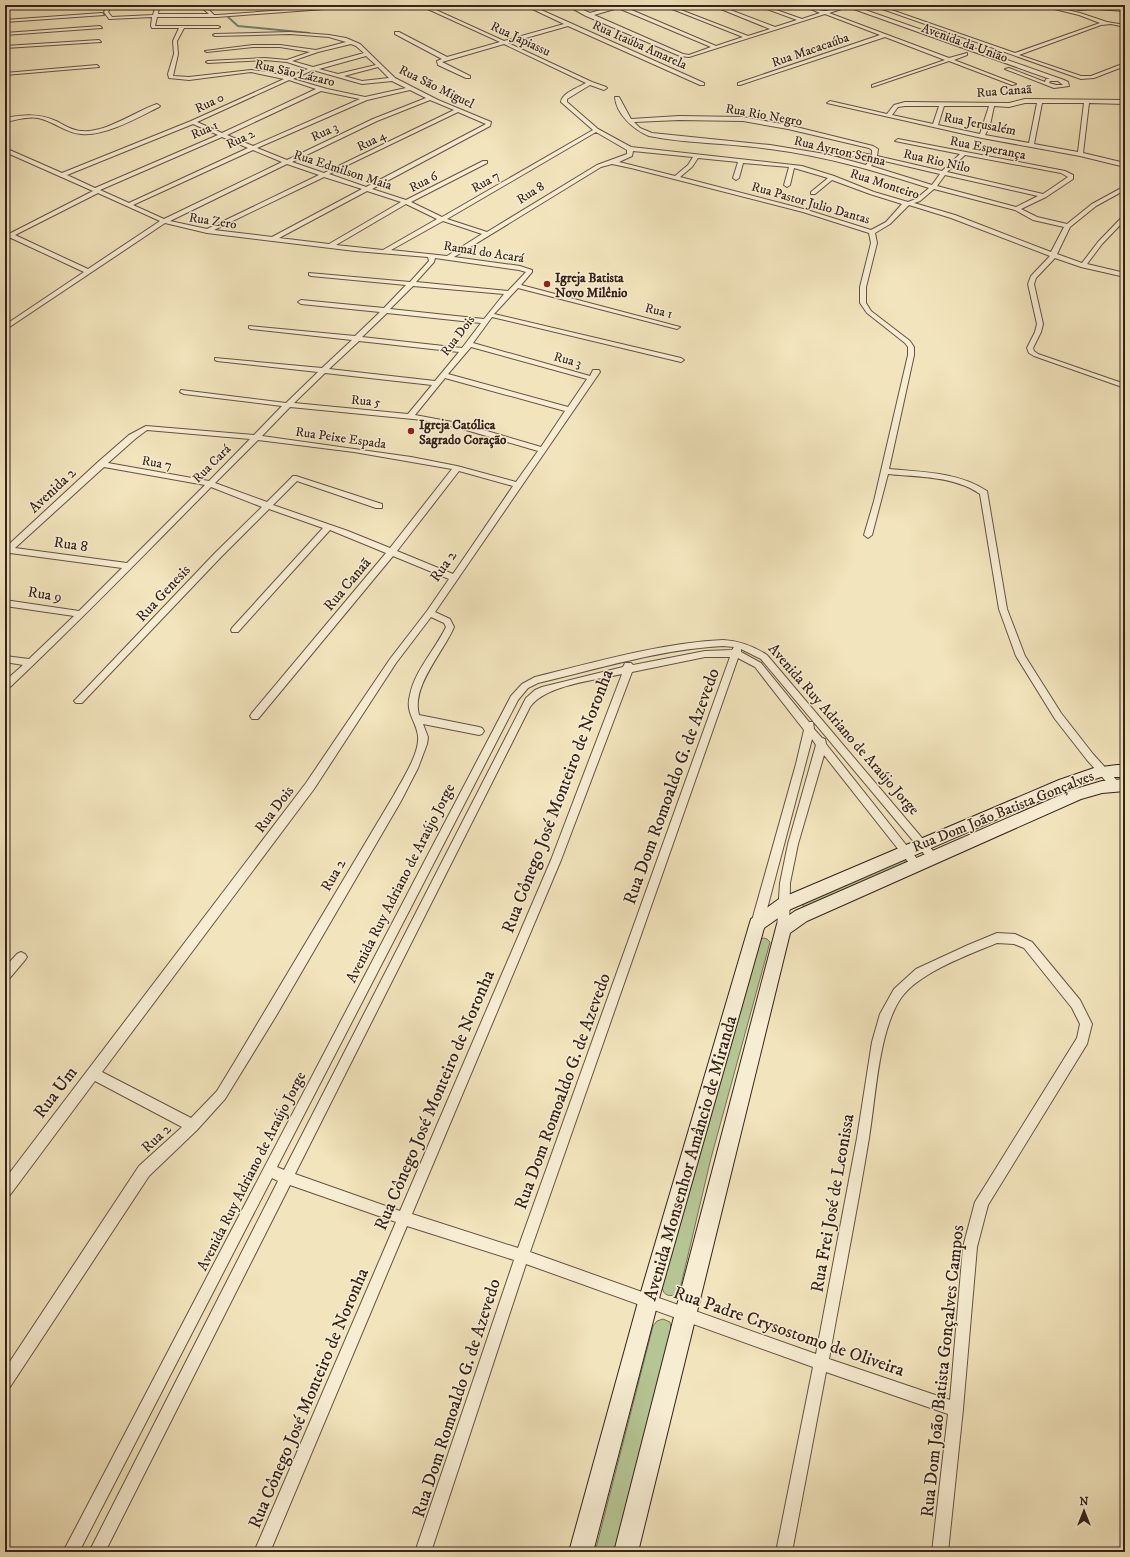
<svg xmlns="http://www.w3.org/2000/svg" width="1130" height="1557" font-family="'IM FELL DW Pica',serif">
<rect width="100%" height="100%" fill="#f2e4bc"/>
<filter id="stains"><feTurbulence type="fractalNoise" baseFrequency=".005" numOctaves="4"/><feColorMatrix values="0 0 0 0 .2 0 0 0 0 .09 0 0 0 0 .02 0 0 0 .5 -.17"/></filter>
<radialGradient id="worn" r=".72"><stop offset=".6" stop-color="#630" stop-opacity="0"/><stop offset="1" stop-color="#630" stop-opacity=".3"/></radialGradient>
<g fill="#b6c594" stroke="#757458">
<path d="M899,859L905,860V864L806,909L803,907V903Z"/>
<path d="M764,938L767,939L770,942L769,946L711,1158L680,1289L675,1295C667,1297 662,1294 662,1284L760,939Z"/>
<path d="M663,1319L670,1322L672,1334L618,1552H595L653,1326L657,1321Z"/>
</g>
<g fill="none" stroke-linecap="round" stroke-linejoin="round">
<g stroke="#728175" stroke-width="2">
<path d="M965,5L1002,7"/>
<path d="M228,17L238,26L309,33"/>
</g>
<defs>
<g id="street">
<path d="M108,5H112L108,12L112,17L153,15L156,5L159,6L158,14H209L199,5H204L214,15H217L357,5H378L217,17H157L155,26H218L220,27L218,28H184L177,41L178,54L173,76L189,77L251,70L268,72L289,77L308,69L287,62L265,60L208,63L206,62L208,61L265,58L287,60L310,52L280,47H253L207,52L205,51L253,45H280L316,50L346,42L329,37L290,34L215,36L213,35L215,34L290,32L329,35L346,38L360,44L395,78L438,100L491,122L490,126L372,189L406,200L483,161H487V163L411,202L442,217L593,130L561,102C562,93 579,87 586,83L504,44L442,62L470,76V78H466L438,65L437,61L442,59L395,34V32H399L447,57L500,42L419,5H425L504,41L564,24L524,5H530L704,83V85H700L568,26L508,43L592,82L606,87L607,88L604,90L590,85L567,99V102L598,129L631,147L802,166L834,176L874,192L908,202L916,199L929,188C876,171 825,156 770,149C730,143 689,144 649,136C634,130 616,114 615,97H619L631,119L679,116L743,117L788,125L873,146L878,149L877,156L942,171L960,154L895,141L898,139L1065,171L1073,175V179L1046,197L1021,209L1037,217L1067,224L1092,204L1125,186V190L1096,206L1070,227L1057,254L1082,263L1098,242L1125,214V220L1102,244L1087,264L1125,273V277L1081,267L1055,258L1036,278L1034,284L1043,324L1041,332L1033,348L1034,351L1038,354L1125,384V388L1034,356L1029,353L1027,348L1035,332L1037,324L1028,284L1031,276L1050,256L951,218L909,205L890,224L875,233L877,243L866,287V303L871,311L910,341L914,347V355L889,469C921,472 959,472 987,491L1007,609L1025,656L1061,713L1093,754L1121,785L1120,788H1112L1087,760L1055,719L1016,656L999,609L980,494C955,476 918,477 888,474L872,535L868,538L864,535L874,501L908,355V347L905,343L867,313L860,303V287L871,243L869,233L803,212L631,168L612,164L601,167L454,257L520,266L532,270V272L521,285L680,327L677,329L518,288L494,314L681,358L684,360L681,362L492,317L473,343L590,376L593,370H599L600,372L435,612L450,619L454,627C443,653 411,686 419,715L479,727L482,728L484,731L482,734L479,735L423,724L428,737L427,744L418,768L401,801L276,1016L225,1099L197,1130L149,1176L10,1387L5,1389V1369L139,1166L182,1127L95,1081L10,1195L5,1196V1179L306,783L390,659L427,611L449,579L393,556L258,719H252L250,716L252,713L386,553L330,530L238,632H232L231,630L232,628L323,528L269,509L221,557L82,703H76L74,701L76,699L215,553L262,507L211,487C144,555 78,623 8,689L5,690V681L23,665L5,662V656L29,659L74,616L5,606V600L79,611L122,568L10,553L5,556V548L98,462L129,435L146,426L254,435L282,406L184,394L180,392L181,390L286,403L318,372L217,361L215,360V358L322,368L352,340L251,329L249,328V326L355,336L380,312L301,304L298,302L301,300L384,308L406,285L311,276L309,275V273L410,282L429,261L428,257L355,251L207,233L165,223L5,330V325L84,272L11,238L5,240V236L93,191L5,152V148L62,173L191,121L284,79L251,72L189,80L169,78L168,74L174,54L173,41L179,28H152L151,26L152,17L109,19L104,12ZM351,44L356,46L364,53L313,67L292,61L318,52ZM366,56L376,65L338,74L319,69ZM378,67L389,78L362,81L344,76ZM313,70L362,84L392,81L406,88L365,97L327,89L293,79ZM289,80L316,89L222,133L197,122ZM410,90L426,98L373,119L287,160L257,148L367,100ZM321,91L360,99L253,146L227,135ZM430,100L454,110L324,173L292,162L377,121ZM458,112L486,124L366,187L329,174ZM679,120L743,121L788,129L869,148L872,150V155L857,152H833L830,154L833,156H857L871,158L866,165L825,154L770,145L652,133L640,128L634,122ZM193,124L218,135L95,188L67,175ZM596,132L627,150V154L597,165L487,232L447,219ZM222,137L248,148L129,203L100,190ZM253,150L282,162L164,219L133,205ZM633,151L693,157L688,165L675,176L619,162L632,156ZM965,155L1061,173L1068,177L1043,194L947,172ZM698,158L738,162L733,178L736,180L739,178L743,163L789,167L784,185L787,187L790,185L794,168L828,178L811,192V194H815L832,180L870,194L902,204L886,222L871,230L807,210L680,177L692,167ZM876,159L940,174L932,185L871,166ZM287,164L319,175L207,229L170,221ZM945,175L1038,196L1016,207L937,186ZM324,177L362,189L272,237L214,230ZM934,189L1015,210L1033,220L1064,227L1051,252L955,215L914,203L920,201ZM367,191L401,202L329,244L279,238ZM98,193L160,221L88,269L15,235ZM406,204L437,219L383,250L336,245ZM443,221L482,234L447,256L391,250ZM435,258L519,270L526,272L508,291L416,282L434,262ZM413,286L504,294L484,319L390,309ZM387,313L481,323L462,348L362,337ZM359,341L459,352L435,381L329,369ZM471,347L587,379L568,407L448,374ZM325,373L432,385L408,414L294,403ZM445,378L565,411L541,447L463,424L415,415ZM290,407L423,420L459,428L538,451L516,482L457,466L411,457L262,436ZM147,430L250,439L209,481L108,463L135,439ZM258,440L354,452L452,469L390,548L348,531L273,505L297,481L376,508H382V504L296,476H293L267,502L215,483ZM104,467L205,485L127,563L15,548ZM459,471L513,486L453,574L397,551ZM431,617L444,623L446,627C435,650 415,670 410,695C405,713 416,720 418,736C420,753 402,780 394,795L234,1063L217,1091L191,1118L102,1072L314,789L396,663Z"/>
<path d="M566,5H572L590,13L614,6L613,5H624L622,6L716,46L743,37L662,5H668L748,36L770,29L711,5H717L775,27L797,20L756,5H762L802,19L820,13L802,5C810,5 819,12 826,11C835,9 842,5 851,5L1064,80L1068,82L1069,86L1054,88L1005,69L1009,68L1045,82L1046,79H1050L848,7L829,13L949,58L967,53V55L954,60L1016,84L1012,85L949,61L872,87V85L945,60L885,37L740,85H738V83L880,35L825,14L689,57L680,56L586,16ZM618,8L711,47L689,55L683,54L594,15ZM1050,81H1058L1063,85H1056L1049,83Z"/>
<path d="M871,5H877L1015,53L1100,23L1079,15L1038,5H1046L1080,13L1107,22L1125,25V27L1111,24L1101,25L1019,55L1081,76H1091L1125,63V66L1094,78L1081,79Z"/>
<path d="M1096,7L1125,9V11L1096,9L1079,10L1077,9Z"/>
<path d="M102,13L104,15L5,22V20Z"/>
<path d="M100,26L102,28L5,35V33Z"/>
<path d="M99,40L101,42L5,48V46Z"/>
<path d="M97,65L99,67L5,75V73Z"/>
<path d="M1025,99L1125,100V104L1089,103L1083,153L1125,163V167L1080,156L982,138L827,103L830,101L887,114L894,105L905,102L1009,103ZM1025,103H1037L1029,143L985,135L990,125L994,106L1009,107ZM1042,103H1084L1078,152L1034,144ZM905,106H939L933,124L892,115L898,107ZM944,106H989L980,134L938,125Z"/>
<path d="M157,104L160,106L159,107C139,117 104,137 81,134C66,133 53,121 38,118C27,116 16,120 5,122V118C23,115 39,113 56,121C64,125 73,131 82,131C106,133 134,112 157,104Z"/>
<path d="M723,640C740,641 753,646 767,655L939,858L938,861L934,862L930,861L761,659L741,649V652L761,663L809,722H813L814,729L822,738L825,739L826,744L922,865L921,868L917,869L913,868L824,755L798,844L790,883L789,929L787,932L783,934L779,932L777,929L780,883L788,844L816,745L812,739L763,924L761,927L757,929L753,927L751,924L796,764L804,730L755,667L738,658L530,1252L816,1354L857,1138L872,1042L880,1014L894,989L916,969L968,945L997,933L1015,934L1032,942L1080,1000L1092,1024L1087,1044L988,1205L977,1247L963,1409L948,1552H932L948,1414L826,1372L792,1552H776L813,1367L526,1264L431,1552H415L514,1260L407,1226L270,1552H254L396,1222L290,1185L105,1552H89L278,1181L272,1178L79,1552H63L511,696L522,684L535,677C595,662 661,643 723,640ZM723,646L734,647L732,650L705,651L633,665L631,663H625L623,667L542,687L535,690L526,698L284,1170L277,1167L518,700L528,688L538,683C597,669 662,649 723,646ZM705,657H730L518,1248L412,1214L561,860L632,672ZM622,674L551,860L400,1211L295,1174L530,707C545,685 596,680 622,674ZM997,943L1014,944L1024,948L1072,1008L1080,1024L1077,1038L975,1202L963,1247L950,1400L829,1359C842,1285 857,1212 869,1138C876,1097 878,1032 901,998C918,973 970,954 997,943Z"/>
<path d="M21,952L25,954L27,957L25,960L9,979L5,980V967L17,954Z"/>
</g>
<g id="secondary">
<path d="M1117,765H1125V777H1101L1069,788L791,909L764,928L658,1302L593,1552H569L638,1302L751,919L779,899L1059,780L1094,768Z"/>
<path d="M1125,779V791L1102,793L1081,799L807,921L790,933L638,1552H614L675,1313L777,924L795,911L1072,790L1102,781Z"/>
</g>
</defs>
<use href="#street" stroke="#645343" stroke-width="2"/>
<use href="#secondary" stroke="#34231b" stroke-width="2"/>
<use href="#street" fill="#f7edd3" fill-rule="evenodd"/>
<use href="#secondary" fill="#f7edd3" fill-rule="evenodd"/>
</g>
<g fill="#8f2418" stroke="#f7edd3" stroke-width="1.5">
<circle cx="547" cy="284" r="4"/>
<circle cx="411" cy="431" r="4"/>
</g>
<g text-anchor="middle" stroke-width="3" stroke-linejoin="round" paint-order="stroke">
<g font-size="13" fill="#34231b" stroke="#f7edd3">
<text transform="translate(521 38) rotate(25)" y="5">Rua Japiassu</text>
<text transform="translate(965 42) rotate(20)" y="5">Avenida da União</text>
<text transform="translate(640 44) rotate(24)" y="5">Rua Itaúba Amarela</text>
<text transform="translate(810 49) rotate(-19)" y="5">Rua Macacaúba</text>
<text transform="translate(295 72) rotate(13)" y="5">Rua São Lázaro</text>
<text transform="translate(437 86) rotate(26)" y="5">Rua São Miguel</text>
<text transform="translate(1004 90) rotate(-4)" y="5">Rua Canaã</text>
<text transform="translate(209 102) rotate(-25)" y="5">Rua 0</text>
<text transform="translate(764 114) rotate(10)" y="5">Rua Rio Negro</text>
<text transform="translate(980 123) rotate(11)" y="5">Rua Jerusalém</text>
<text transform="translate(204 129) rotate(-24)" y="5">Rua 1</text>
<text transform="translate(324 131) rotate(-25)" y="5">Rua 3</text>
<text transform="translate(240 138) rotate(-25)" y="5">Rua 2</text>
<text transform="translate(371 140) rotate(-26)" y="5">Rua 4</text>
<text transform="translate(988 147) rotate(11)" y="5">Rua Esperança</text>
<text transform="translate(840 150) rotate(13)" y="5">Rua Ayrton Senna</text>
<text transform="translate(937 160) rotate(13)" y="5">Rua Rio Nilo</text>
<text transform="translate(343 169) rotate(18)" y="5">Rua Edmilson Maia</text>
<text transform="translate(423 181) rotate(-27)" y="5">Rua 6</text>
<text transform="translate(485 181) rotate(-30)" y="5">Rua 7</text>
<text transform="translate(885 183) rotate(18)" y="5">Rua Monteiro</text>
<text transform="translate(530 192) rotate(-33)" y="5">Rua 8</text>
<text transform="translate(811 202) rotate(16)" y="5">Rua Pastor Julio Dantas</text>
<text transform="translate(213 220) rotate(9)" y="5">Rua Zero</text>
<text transform="translate(484 251) rotate(9)" y="5">Ramal do Acará</text>
<text transform="translate(659 310) rotate(14)" y="5">Rua 1</text>
<text transform="translate(457 335) rotate(-53)" y="5">Rua Dois</text>
<text transform="translate(568 359) rotate(16)" y="5">Rua 3</text>
<text transform="translate(366 400) rotate(5)" y="5">Rua 5</text>
<text transform="translate(341 437) rotate(8)" y="5">Rua Peixe Espada</text>
<text transform="translate(157 462) rotate(10)" y="5">Rua 7</text>
<text transform="translate(211 463) rotate(-45)" y="5">Rua Cará</text>
</g>
<g font-size="13" font-weight="bold" fill="#34231b" stroke="#f7edd3" text-anchor="start">
<text x="555" y="282">Igreja Batista<tspan x="555" dy="15">Novo Milênio</tspan></text>
<text x="419" y="429">Igreja Católica<tspan x="419" dy="15">Sagrado Coração</tspan></text>
</g>
<g font-size="15" fill="#34231b" stroke="#f7edd3">
<text transform="translate(52 490) rotate(-43)" y="5">Avenida 2</text>
<text transform="translate(71 544) rotate(8)" y="5">Rua 8</text>
<text transform="translate(443 566) rotate(-55)" y="5">Rua 2</text>
<text transform="translate(347 584) rotate(-50)" y="5">Rua Canaã</text>
<text transform="translate(163 593) rotate(-47)" y="5">Rua Genesis</text>
<text transform="translate(45 594) rotate(9)" y="5">Rua 9</text>
<text transform="translate(844 729) rotate(49)" y="5">Avenida Ruy Adriano de Araújo Jorge</text>
<text transform="translate(274 809) rotate(-53)" y="5">Rua Dois</text>
<text transform="translate(1003 811) rotate(-22)" y="5">Rua Dom João Batista Gonçalves</text>
<text transform="translate(333 875) rotate(-60)" y="5">Rua 2</text>
<text transform="translate(400 883) rotate(-63)" y="5">Avenida Ruy Adriano de Araújo Jorge</text>
<text transform="translate(156 1138) rotate(-43)" y="5">Rua 2</text>
<text transform="translate(251 1171) rotate(-63)" y="5">Avenida Ruy Adriano de Araújo Jorge</text>
</g>
<g font-size="18" fill="#34231b" stroke="#f7edd3">
<text transform="translate(671 786) rotate(-70)" y="6">Rua Dom Romoaldo G. de Azevedo</text>
<text transform="translate(557 801) rotate(-69)" y="6">Rua Cônego José Monteiro de Noronha</text>
<text transform="translate(562 1091) rotate(-70)" y="6">Rua Dom Romoaldo G. de Azevedo</text>
<text transform="translate(55 1092) rotate(-53)" y="6">Rua Um</text>
<text transform="translate(434 1100) rotate(-67)" y="6">Rua Cônego José Monteiro de Noronha</text>
<text transform="translate(690 1158) rotate(-74)" y="6">Avenida Monsenhor Amâncio de Miranda</text>
<text transform="translate(832 1203) rotate(-80)" y="6">Rua Frei José de Leonissa</text>
<text transform="translate(789 1331) rotate(19)" y="6">Rua Padre Crysostomo de Oliveira</text>
<text transform="translate(942 1371) rotate(-84)" y="6">Rua Dom João Batista Gonçalves Campos</text>
<text transform="translate(308 1398) rotate(-67)" y="6">Rua Cônego José Monteiro de Noronha</text>
<text transform="translate(456 1398) rotate(-72)" y="6">Rua Dom Romoaldo G. de Azevedo</text>
</g>
</g>
<rect width="1130" height="1557" fill="none" stroke="#f2e4bc" stroke-width="20"/>
<rect x="6" y="6" width="1118" height="1545" fill="none" stroke="#34231b" stroke-width="2"/>
<rect x="10" y="10" width="1110" height="1537" fill="none" stroke="#34231b"/>
<g transform="translate(1084 1511)" stroke="#f7edd3" stroke-width="3" paint-order="stroke">
<path d="M0-3L7 15L0 10L-7 15Z" fill="#34231b"/>
<text y="-6" font-size="11" font-weight="bold" text-anchor="middle" fill="#34231b">N</text>
</g>
<rect width="100%" height="100%" filter="url(#stains)"/>
<rect width="100%" height="100%" fill="url(#worn)"/>
</svg>
